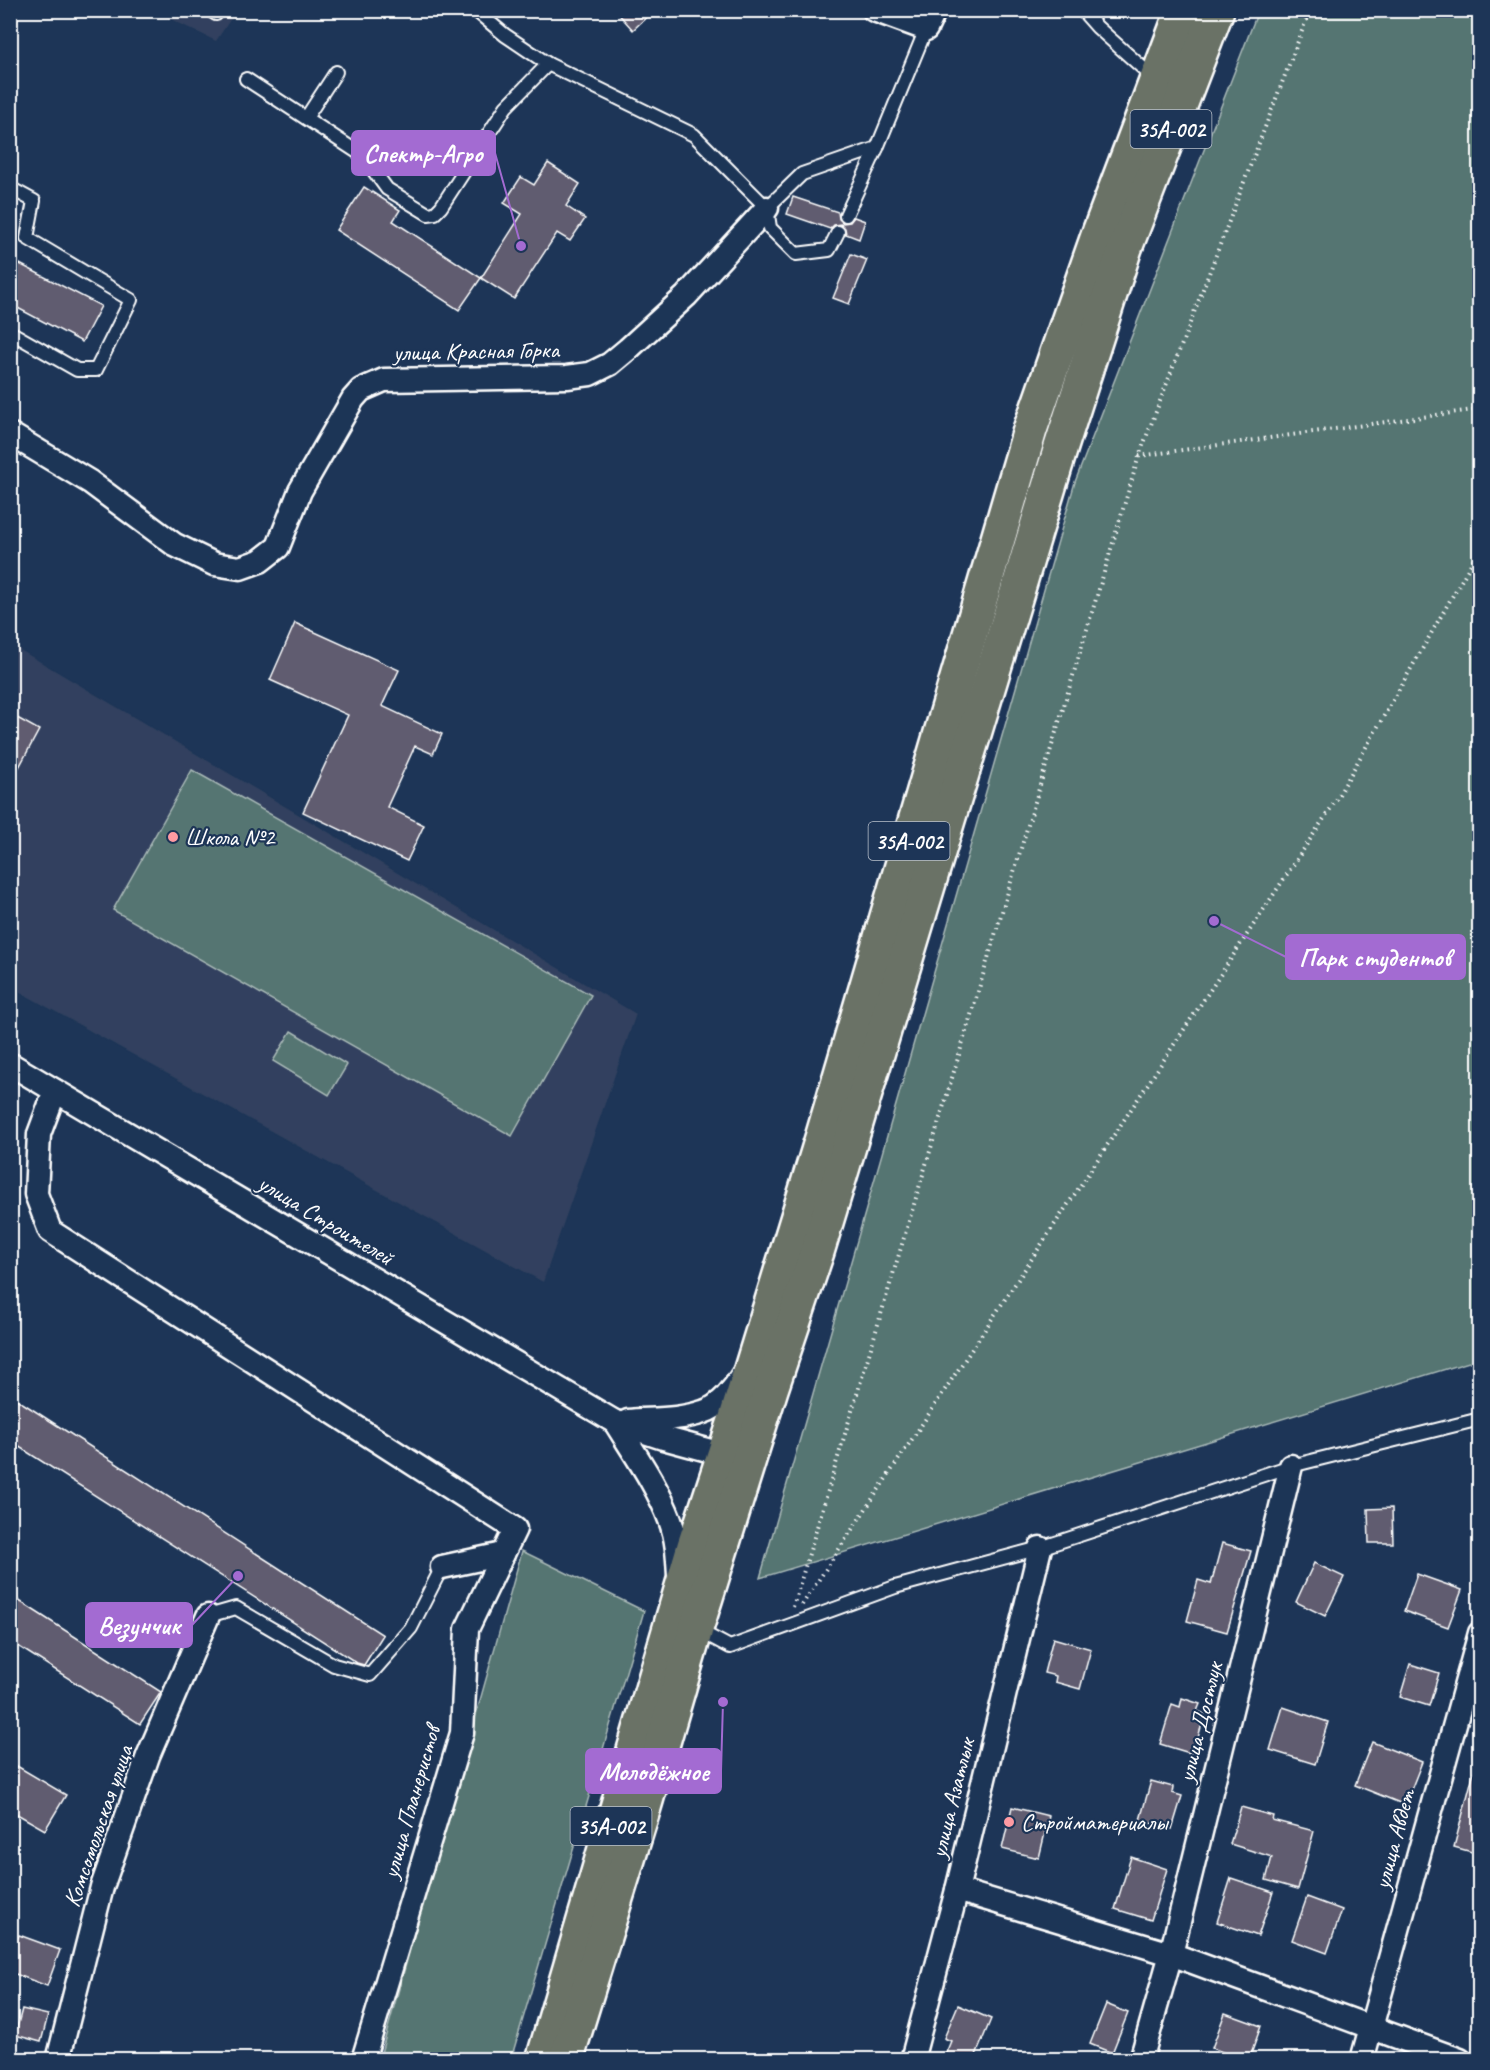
<svg xmlns="http://www.w3.org/2000/svg" width="1490" height="2070" font-family="Caveat,sans-serif">
<rect width="100%" height="100%" fill="#1d3557"/>
<filter id="ink" filterUnits="userSpaceOnUse"><feTurbulence type="fractalNoise" baseFrequency=".0167" numOctaves="2"/><feDisplacementMap in="SourceGraphic" scale="12" xChannelSelector="R" yChannelSelector="G"/><feConvolveMatrix kernelMatrix="1 2 1 2 8 2 1 2 1" color-interpolation-filters="sRGB"/></filter>
<g filter="url(#ink)">
<g fill="#31415e">
<path d="M154,11H236L216,41Z"/>
<path d="M10,644L636,1014L543,1282L11,987Z"/>
</g>
<g fill="#557472" stroke="#aabab8" stroke-width="1.5">
<path d="M1258,11H1479V1359L760,1578L1075,482Z"/>
<path d="M192,770L591,995L512,1136L113,910Z"/>
<path d="M291,1031L347,1065L329,1095L273,1061Z"/>
<path d="M522,1551L644,1611L511,2059L379,2060Z"/>
</g>
<g fill="#615c6f" stroke="#fff" stroke-width="1.5">
<path d="M615,10H654L633,30Z"/>
<path d="M548,163L580,184L566,206L585,219L570,241L557,233L514,299L481,278L522,214L504,203L521,177L534,185Z"/>
<path d="M364,187L400,210L393,221L481,278L459,310L336,230Z"/>
<path d="M793,197L838,212L839,219L843,223L850,222L854,217L865,221L859,239L846,234L845,228L841,224L834,225L830,229L787,214Z"/>
<path d="M851,254L867,260L849,304L833,298Z"/>
<path d="M10,259L101,306L82,342L10,304Z"/>
<path d="M295,623L399,670L382,706L442,734L433,754L415,746L387,807L424,825L407,861L303,812L348,715L270,680Z"/>
<path d="M10,714L39,730L10,784Z"/>
<path d="M10,1395L383,1635L364,1665L357,1663L10,1441Z"/>
<path d="M1392,1508L1393,1543H1369L1368,1509Z"/>
<path d="M1222,1543L1251,1551L1227,1632L1187,1621L1198,1580L1211,1584Z"/>
<path d="M1314,1563L1344,1577L1325,1616L1296,1602Z"/>
<path d="M1417,1574L1462,1590L1448,1627L1404,1611Z"/>
<path d="M10,1595L161,1692L140,1724L10,1641Z"/>
<path d="M1053,1638L1091,1649L1080,1689L1055,1682L1056,1676L1044,1673Z"/>
<path d="M1410,1664L1439,1673L1429,1706L1400,1697Z"/>
<path d="M1182,1698L1200,1704L1197,1711L1205,1714L1193,1754L1160,1744L1172,1704L1180,1707Z"/>
<path d="M1283,1707L1328,1722L1315,1764L1270,1750Z"/>
<path d="M1372,1742L1422,1762L1405,1805L1355,1785Z"/>
<path d="M10,1762L66,1795L45,1830L10,1810Z"/>
<path d="M1474,1771L1479,1772V1854L1454,1847Z"/>
<path d="M1151,1781L1173,1787L1172,1793L1182,1796L1172,1829L1140,1820Z"/>
<path d="M1012,1807L1049,1816L1039,1858L1002,1849Z"/>
<path d="M1241,1807L1273,1816L1272,1820L1314,1831L1298,1889L1266,1880L1272,1857L1230,1844Z"/>
<path d="M1131,1857L1167,1869L1151,1920L1115,1909Z"/>
<path d="M1231,1878L1273,1892L1258,1936L1217,1922Z"/>
<path d="M1307,1897L1342,1910L1327,1953L1292,1940Z"/>
<path d="M19,1935L60,1950L47,1986L10,1972V1957Z"/>
<path d="M1106,2004L1128,2013L1112,2053L1090,2044Z"/>
<path d="M958,2005L991,2019L974,2060H943L951,2041L944,2038Z"/>
<path d="M22,2009L48,2015L41,2042L15,2035Z"/>
<path d="M1225,2013L1261,2026L1249,2060H1243L1212,2048Z"/>
</g>
<g fill="none" stroke-linecap="round" stroke-linejoin="round">
<defs>
<g id="lane">
<path d="M210,10L216,14L218,10"/>
<path d="M475,10L505,35L548,64L694,135L767,208L802,174L877,148L926,29"/>
<path d="M1082,10L1097,27L1155,79"/>
<path d="M246,79L362,155L387,189L428,214L435,213L441,207L506,107L548,64"/>
<path d="M306,118L336,72"/>
<path d="M10,188L34,201L27,238L131,300L96,370H77L10,332"/>
<path d="M767,208L770,228L796,254L829,250L838,232"/>
<path d="M846,215L877,148"/>
<path d="M208,1616L236,1608L334,1665L370,1675L411,1628L442,1567"/>
<path d="M698,1630L730,1647L895,1587L1040,1548L1291,1466L1480,1419"/>
</g>
<g id="street">
<path d="M874,10L926,29L935,10"/>
<path d="M10,434L90,482L175,545L214,564L240,568L260,561L278,547L300,491L353,399L361,390L384,380L567,377L590,374L610,364L628,349L686,296L767,208"/>
<path d="M10,1064L615,1422L663,1438L737,1458"/>
<path d="M55,1091L39,1134L36,1194L50,1231L515,1529L467,1629L462,1733L363,2060"/>
<path d="M628,1421C652,1419 680,1420 703,1412C720,1407 735,1388 743,1374"/>
<path d="M615,1422C634,1453 657,1485 670,1520C677,1538 678,1557 679,1576"/>
<path d="M442,1567L503,1554"/>
<path d="M957,1890L1171,1954L1460,2060"/>
<path d="M58,2060L102,1887L148,1756L208,1616"/>
<path d="M912,2060L957,1890L1040,1548"/>
<path d="M1141,2060L1171,1954L1291,1466"/>
<path d="M1362,2060L1480,1633"/>
</g>
<g id="primary">
<path d="M543,2060L694,1546L736,1418L822,1138L1030,430L1100,230L1183,10"/>
<path d="M566,2060L645,1804L696,1629L771,1389L817,1252L1061,447L1125,248L1217,10"/>
</g>
</defs>
<use href="#lane" stroke="#fff" stroke-width="16"/>
<use href="#street" stroke="#fff" stroke-width="27"/>
<use href="#primary" stroke="#fff" stroke-width="38"/>
<g stroke="#fff" stroke-width="4" stroke-dasharray="1.5 4.5" stroke-linecap="butt">
<path d="M1139,456L1480,409"/>
<path d="M802,1605L1333,805L1480,548"/>
<path d="M793,1607L1139,456L1310,10"/>
</g>
<use href="#lane" stroke="#1d3557" stroke-width="12"/>
<use href="#street" stroke="#1d3557" stroke-width="22"/>
<use href="#primary" stroke="#6a7266" stroke-width="33"/>
</g>
</g>
<g fill="#ff9aa2" stroke="#1d3557" stroke-width="2">
<circle cx="173" cy="837" r="6"/>
<circle cx="1009" cy="1822" r="6"/>
</g>
<g text-anchor="middle" stroke-width="4.5" stroke-linejoin="round" paint-order="stroke">
<g fill="#1d3557" stroke="#bbc2cd" stroke-width="1.5">
<rect x="1130.5" y="110" width="81" height="38" rx="4.5"/>
<rect x="868.5" y="822" width="81" height="38" rx="4.5"/>
<rect x="570.5" y="1807" width="81" height="38" rx="4.5"/>
</g>
<g font-size="22" font-weight="bold" fill="#fff">
<text x="1171" y="137">35А-002</text>
<text x="909" y="849">35А-002</text>
<text x="611" y="1834">35А-002</text>
</g>
<g font-size="24" fill="#fff" stroke="#1d3557">
<text transform="translate(476 351) rotate(-1)" y="8">улица Красная Горка</text>
<text transform="translate(326 1220) rotate(31)" y="8">улица Строителей</text>
<text transform="translate(1200 1722) rotate(-76)" y="8">улица Достлук</text>
<text transform="translate(952 1798) rotate(-76)" y="8">улица Азатлык</text>
<text transform="translate(411 1802) rotate(-74)" y="8">улица Планеристов</text>
<text transform="translate(98 1826) rotate(-71)" y="8">Комсомольская улица</text>
<text transform="translate(1394 1839) rotate(-75)" y="8">улица Авдет</text>
</g>
<g font-size="24" fill="#fff" stroke="#1d3557" text-anchor="start">
<text x="185" y="845">Школа №2</text>
<text x="1021" y="1830">Стройматериалы</text>
</g>
</g>
<path fill="none" stroke="#a36bd2" stroke-width="2" d="M521 246L495 153M1214 921L1286 957M238 1576L192 1625M723 1702L721 1771"/>
<g fill="#a36bd2" stroke="#1d3557" stroke-width="2">
<circle cx="521" cy="246" r="6"/>
<circle cx="1214" cy="921" r="6"/>
<circle cx="238" cy="1576" r="6"/>
<circle cx="723" cy="1702" r="6"/>
</g>
<g fill="#a36bd2" stroke="#a36bd2" stroke-width="2">
<rect x="352" y="131" width="143" height="44" rx="6"/>
<rect x="1286" y="935" width="179" height="44" rx="6"/>
<rect x="86" y="1603" width="106" height="44" rx="6"/>
<rect x="586" y="1749" width="135" height="44" rx="6"/>
</g>
<g font-size="26" text-anchor="middle" font-weight="bold" fill="#fff">
<text x="423" y="162">Спектр-Агро</text>
<text x="1375" y="966">Парк студентов</text>
<text x="139" y="1634">Везунчик</text>
<text x="654" y="1780">Молодёжное</text>
</g>
<rect width="1490" height="2070" fill="none" stroke="#1d3557" stroke-width="36"/>
<rect x="18" y="18" width="1454" height="2034" fill="none" stroke="#fff" stroke-width="2" filter="url(#ink)"/>
</svg>
